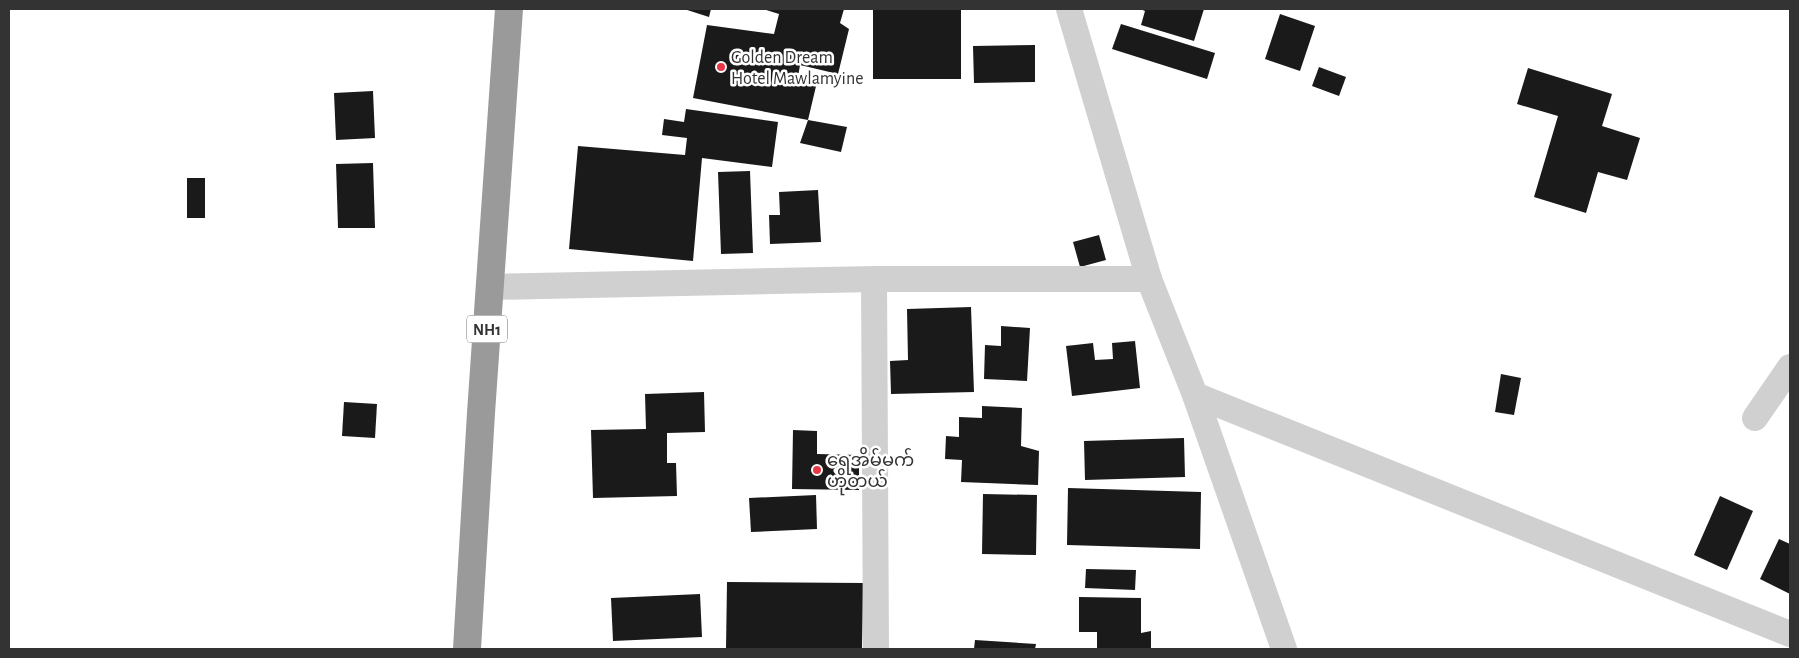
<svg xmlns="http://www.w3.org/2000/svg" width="1799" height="658" font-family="'Alegreya Sans','Noto Sans Myanmar',sans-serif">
<rect width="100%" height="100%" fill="#fff"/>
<g fill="#1a1a1a">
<path d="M684,9H711L709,17Z"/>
<path d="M763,9H844L840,23L849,29L838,74L800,65L798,77L817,82L808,120L847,127L841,152L800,143L808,120L693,98L707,25L774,34L779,14Z"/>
<rect x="873" y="9" width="88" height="70"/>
<path d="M1140,9H1204L1194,41L1141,25L1145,11Z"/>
<path d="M1280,14L1315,26L1300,71L1265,59Z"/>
<path d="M1121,24L1215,53L1207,79L1112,49Z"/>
<path d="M1035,45V82L974,83L973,46Z"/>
<path d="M1319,67L1346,77L1339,96L1312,86Z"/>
<path d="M1528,68L1612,94L1602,126L1640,138L1627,180L1598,172L1586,213L1534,197L1558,116L1517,104Z"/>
<path d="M373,91L375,138L336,140L334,93Z"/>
<path d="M686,109L778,122L772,167L702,158L693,261L569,249L578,146L685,155L687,138L662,135L664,119L684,122Z"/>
<path d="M373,163L375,228H338L336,164Z"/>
<path d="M750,171L753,253L721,254L718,172Z"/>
<rect x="187" y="178" width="18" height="40"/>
<path d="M818,190L821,242L770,244L769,215H780L779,192Z"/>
<path d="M1099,235L1106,260L1080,267L1073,242Z"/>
<path d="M971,307L974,392L891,394L890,361L908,360L907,309Z"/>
<path d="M1001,326L1030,328L1027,381L984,379L985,345L1001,346Z"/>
<path d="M1135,341L1140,388L1072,396L1066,346L1093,343L1095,360L1113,359L1112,343Z"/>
<path d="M1501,374L1521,378L1514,415L1495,412Z"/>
<path d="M704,392L705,432L667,433V463H676L677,496L593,498L591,430L646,429L645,394Z"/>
<path d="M344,402L377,404L375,438L342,436Z"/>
<path d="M982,406L1022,408L1021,446L1039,451L1038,485L961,482L962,460L945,459L946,436L959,437V417L982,418Z"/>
<path d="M793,430L817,431V454L859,455V490L792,489Z"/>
<path d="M1184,438L1185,477L1085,480L1084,441Z"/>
<path d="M1068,488L1201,492L1200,549L1067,545Z"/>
<path d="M983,494L1037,495L1036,555L982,554Z"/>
<path d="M816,495L817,529L751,532L749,498Z"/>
<path d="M1720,496L1753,511L1727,570L1694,555Z"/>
<path d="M1779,539L1790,544V594L1760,579Z"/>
<path d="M1086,569L1136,570L1135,590L1085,588Z"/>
<path d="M727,582L863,583L862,649H726Z"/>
<path d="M700,594L702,637L613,641L611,598Z"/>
<path d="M1079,597L1141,598V633L1151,631V649H1097V632H1079Z"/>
<path d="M975,640L1036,644L1035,649H974Z"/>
</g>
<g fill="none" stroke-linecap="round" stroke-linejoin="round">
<g stroke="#d0d0d0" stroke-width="26">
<path d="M1069,9L1149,279L1195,395L1284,649"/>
<path d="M874,279L876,649"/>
<path d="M490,287L874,279H1149"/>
<path d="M1195,395L1790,634"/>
<path d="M1755,418L1790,367"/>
</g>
<path stroke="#9a9a9a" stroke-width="28" d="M467,649L481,413L509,9"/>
</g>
<g fill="#e63946" stroke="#fff" stroke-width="2">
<circle cx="721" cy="67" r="5"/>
<circle cx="817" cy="470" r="5"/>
</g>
<g text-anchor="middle" stroke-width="5" stroke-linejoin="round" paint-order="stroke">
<rect fill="#fff" stroke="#707070" stroke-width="1" x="467" y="315.5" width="40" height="27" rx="4"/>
<g font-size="16" font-weight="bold" fill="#333">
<text x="487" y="335">NH1</text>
</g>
<g font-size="18" fill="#333" stroke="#fff" text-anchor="start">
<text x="731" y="63">Golden Dream<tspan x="731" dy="21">Hotel Mawlamyine</tspan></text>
<text x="827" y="466">ရွှေအိမ်မက်<tspan x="827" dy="21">ဟိုတယ်</tspan></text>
</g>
</g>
<rect width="1799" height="658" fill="none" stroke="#333333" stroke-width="20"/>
</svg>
